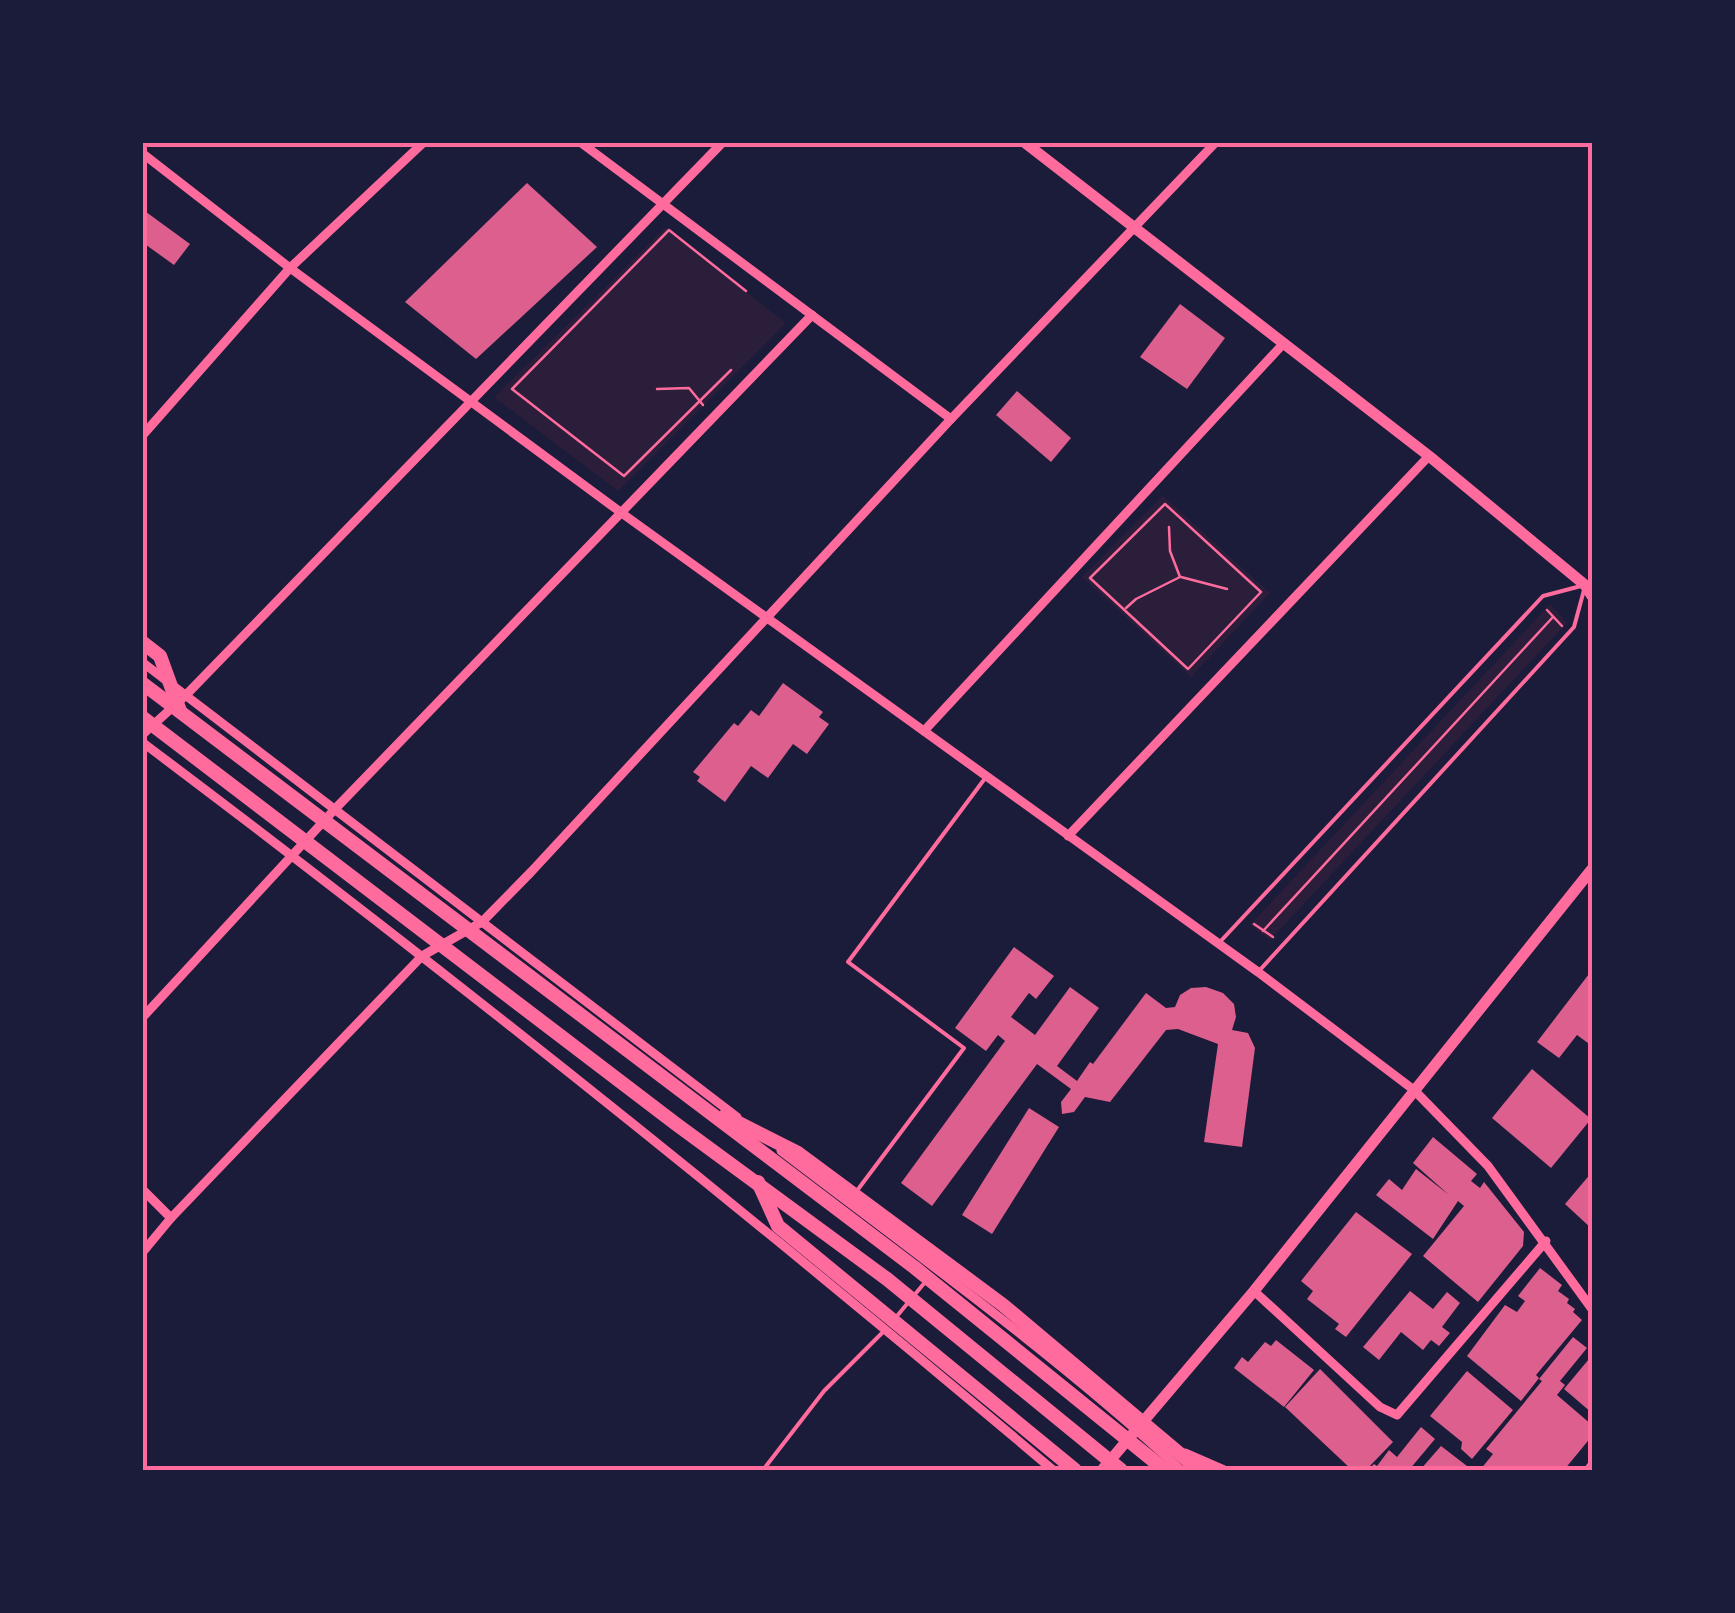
<svg xmlns="http://www.w3.org/2000/svg" width="1735" height="1613" font-family="Figtree,sans-serif">
<rect width="100%" height="100%" fill="#1b1b3a"/>
<g fill="#2a1e3b">
<path d="M665,228L786,323L618,491L494,397Z"/>
<path d="M1163,496L1270,593L1191,677L1082,577Z"/>
<path d="M1550,604L1567,623L1563,627L1270,940L1250,925Z"/>
</g>
<g fill="#dd5f8e">
<path d="M527,183L597,247L476,359L405,302Z"/>
<path d="M142,209L190,244L174,265L142,242Z"/>
<path d="M1180,304L1225,338L1187,389L1140,357Z"/>
<path d="M1017,391L1071,438L1051,462L996,415Z"/>
<path d="M783,683L823,712L819,717L829,724L807,754L793,744L768,778L751,766L725,802L697,781L700,777L693,772L734,723L738,726L751,710L759,716Z"/>
<path d="M1014,947L1054,976L1036,999L1029,993L1011,1017L1035,1035L1070,987L1099,1008L1057,1066L1077,1081L1090,1062L1093,1064L1146,993L1166,1008L1175,1007L1180,995L1191,988L1206,987L1223,993L1234,1004L1236,1017L1232,1030L1248,1033L1255,1048L1242,1147L1204,1142L1218,1044L1178,1029L1166,1030L1110,1102L1085,1097L1074,1112L1062,1114L1061,1102L1071,1089L1037,1064L932,1206L901,1183L1005,1041L998,1035L986,1051L955,1028Z"/>
<path d="M1592,970V1046L1577,1035L1559,1058L1537,1042Z"/>
<path d="M1532,1069L1591,1119L1551,1168L1492,1118Z"/>
<path d="M1029,1108L1059,1127L992,1234L962,1215Z"/>
<path d="M1433,1137L1477,1174L1471,1181L1480,1188L1484,1182L1524,1232L1523,1246L1478,1302L1423,1256L1464,1206L1458,1201L1433,1239L1376,1195L1389,1179L1402,1190L1416,1169L1449,1195L1413,1163Z"/>
<path d="M1592,1172V1229L1565,1204Z"/>
<path d="M1356,1212L1412,1254L1346,1337L1335,1329L1339,1324L1307,1299L1313,1291L1301,1281Z"/>
<path d="M1540,1268L1562,1285L1558,1291L1569,1299L1567,1303L1575,1309L1573,1312L1582,1320L1536,1375L1539,1378L1521,1401L1467,1356L1505,1305L1517,1312L1525,1301L1518,1296Z"/>
<path d="M1410,1291L1433,1309L1447,1292L1460,1303L1442,1327L1450,1333L1439,1346L1431,1340L1423,1350L1401,1332L1379,1360L1363,1347Z"/>
<path d="M1573,1337L1587,1348L1560,1381L1565,1385L1557,1395L1592,1425V1436L1564,1470H1480L1493,1454L1486,1449L1542,1381L1539,1379Z"/>
<path d="M1276,1340L1314,1370L1284,1407L1234,1368L1242,1357L1248,1362L1265,1342L1271,1346Z"/>
<path d="M1589,1359L1592,1366V1413L1564,1389Z"/>
<path d="M1320,1369L1393,1442L1366,1470H1352L1285,1407Z"/>
<path d="M1467,1371L1513,1410L1472,1459L1461,1449L1462,1442L1430,1416Z"/>
<path d="M1421,1427L1435,1439L1409,1470H1368L1374,1464L1377,1466L1389,1450L1397,1457Z"/>
<path d="M1441,1446L1467,1466L1463,1470H1420Z"/>
</g>
<g fill="none" stroke-linecap="round" stroke-linejoin="round">
<g stroke="#ff6b9d" stroke-width="2.5">
<path d="M731,370L624,476L512,389L669,230L746,291"/>
<path d="M657,389L689,388L703,405"/>
<path d="M1165,504L1261,592L1188,669L1090,578Z"/>
<path d="M1181,577L1227,589"/>
<path d="M1126,608L1136,599L1180,577L1170,551L1169,527"/>
<path d="M1547,610L1562,626"/>
<path d="M1254,924L1273,937"/>
<path d="M1263,931L1553,617"/>
</g>
<g stroke="#ff6b9d" stroke-width="4">
<path d="M1218,944L1543,596L1581,586"/>
<path d="M1258,972L1574,627L1584,590"/>
<path d="M856,1192L964,1048L848,962L986,777"/>
<path d="M897,1316L926,1281"/>
<path d="M763,1470L824,1391L884,1331"/>
</g>
<g stroke="#ff6b9d" stroke-width="9">
<path d="M580,142L951,419"/>
<path d="M142,153L290,268L623,514L1258,972L1414,1090L1488,1166L1592,1309"/>
<path d="M142,436L290,268L424,142"/>
<path d="M142,662L737,1117"/>
<path d="M924,731L1284,343"/>
<path d="M142,735L185,696L723,142"/>
<path d="M142,742C453,976 756,1219 1053,1470"/>
<path d="M1068,836L1429,456"/>
<path d="M142,1018L335,809L812,315"/>
<path d="M781,1151C916,1254 1056,1355 1181,1470"/>
<path d="M142,1189L171,1218"/>
<path d="M142,1253L171,1218L422,956L482,922L531,872L951,419L1216,142"/>
<path d="M1254,1291L1380,1407L1397,1415L1546,1241"/>
<path d="M1185,1453L1224,1470"/>
<path d="M1588,1470L1592,1465"/>
</g>
<g stroke="#ff6b9d" stroke-width="11">
<path d="M1024,142L1429,456L1585,585L1592,596"/>
<path d="M1102,1470L1254,1291L1592,869"/>
</g>
<g stroke="#ff6b9d" stroke-width="14">
<path d="M142,642L160,656L180,711"/>
<path d="M142,683L914,1267L1165,1470"/>
<path d="M142,717L676,1124L887,1279L1121,1470"/>
<path d="M725,1116L798,1153L1003,1305L1199,1470"/>
<path d="M758,1182L778,1226L1075,1470"/>
</g>
</g>
<rect width="1735" height="1613" fill="none" stroke="#1b1b3a" stroke-width="290"/>
<rect x="145" y="145" width="1445" height="1323" fill="none" stroke="#ff6b9d" stroke-width="4"/>
</svg>
